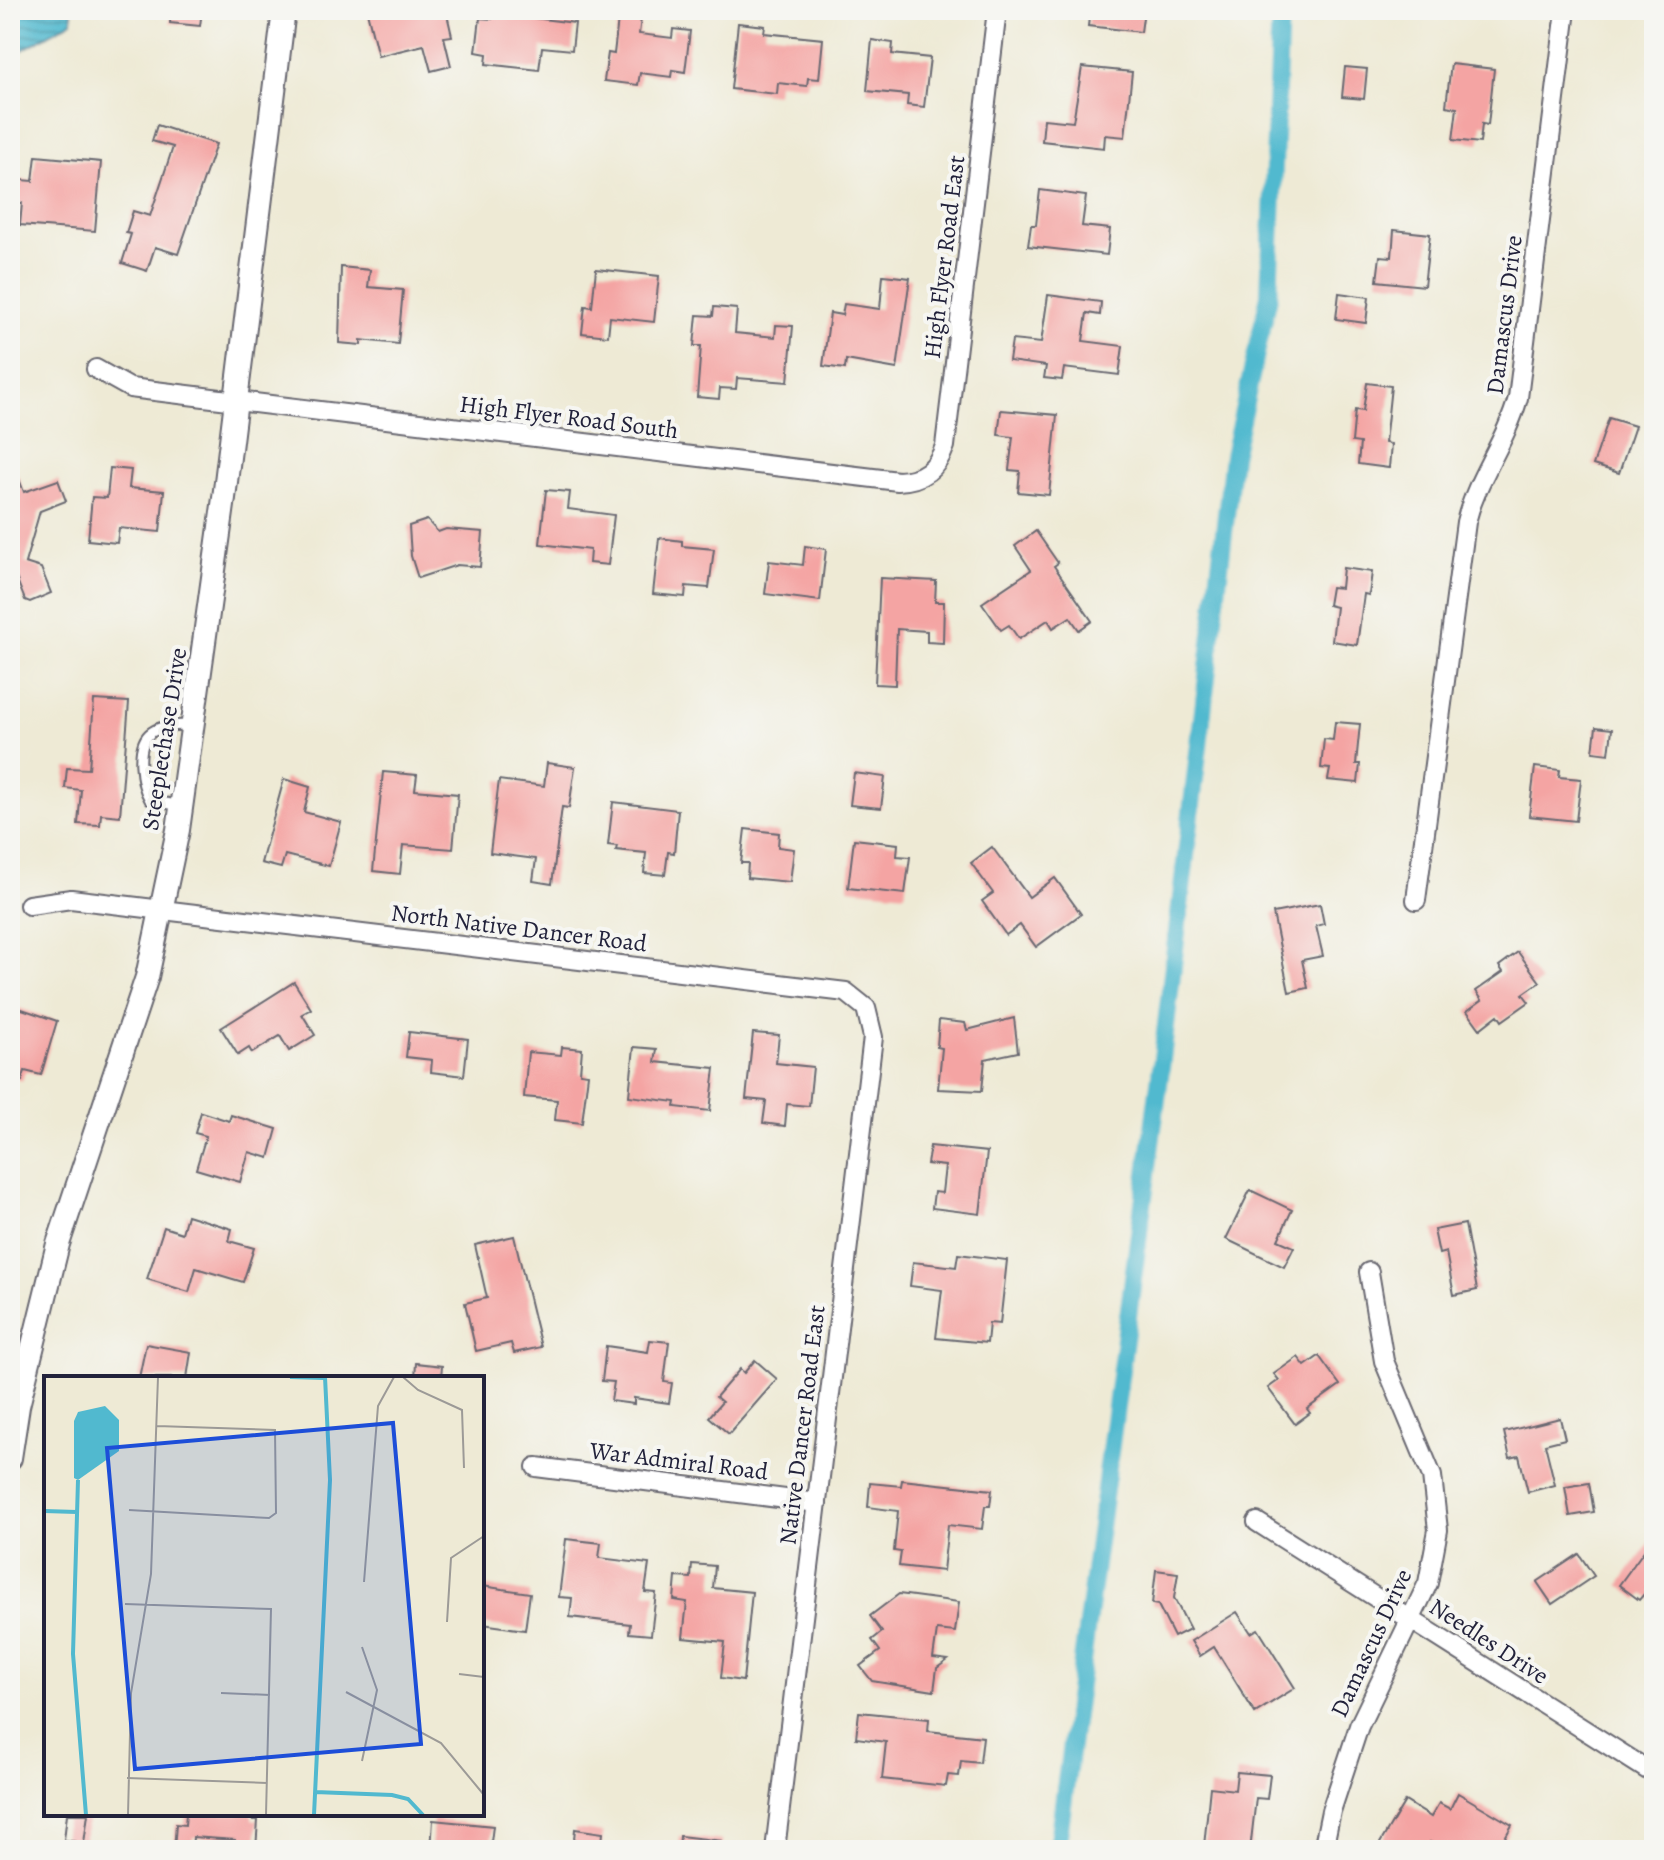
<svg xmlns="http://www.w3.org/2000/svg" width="1664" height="1860" font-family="Alegreya,serif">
<defs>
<pattern id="water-rules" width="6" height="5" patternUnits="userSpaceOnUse" patternTransform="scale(2)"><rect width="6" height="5" fill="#51b9cf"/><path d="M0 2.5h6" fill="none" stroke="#4396a9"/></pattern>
</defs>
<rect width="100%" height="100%" fill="#f6f6f2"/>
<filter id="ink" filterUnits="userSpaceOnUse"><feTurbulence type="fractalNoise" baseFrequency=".0125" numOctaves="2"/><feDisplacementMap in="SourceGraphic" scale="16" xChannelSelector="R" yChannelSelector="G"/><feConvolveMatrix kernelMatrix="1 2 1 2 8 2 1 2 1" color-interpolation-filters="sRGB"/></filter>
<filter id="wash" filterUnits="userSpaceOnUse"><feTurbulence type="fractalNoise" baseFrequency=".006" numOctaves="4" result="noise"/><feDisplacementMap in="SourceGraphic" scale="32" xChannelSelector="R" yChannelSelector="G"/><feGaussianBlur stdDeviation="1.8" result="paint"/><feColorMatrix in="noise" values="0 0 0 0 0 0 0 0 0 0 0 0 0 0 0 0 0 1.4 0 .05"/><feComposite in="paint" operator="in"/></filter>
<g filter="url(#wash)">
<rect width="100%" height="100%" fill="#eeead5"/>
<path fill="url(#water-rules)" stroke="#3a6e85" stroke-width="2" d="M10,10H72V21L10,57Z"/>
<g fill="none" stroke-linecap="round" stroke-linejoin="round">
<path stroke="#51b9cf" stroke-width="18" d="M1057,1850L1160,1076L1233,456L1269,296L1280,10"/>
</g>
<g id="blocks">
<g fill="#f4a4a3">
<path d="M171,10H202L200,26L170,23Z"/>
<path d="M375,10H446L452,36L444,37L451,66L431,71L424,45L378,56L367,12Z"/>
<path d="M493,10H517L516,16L575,23L572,50L542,47L539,70L486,64L487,54L476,52L480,18L492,19Z"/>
<path d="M619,10L642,11L639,34L672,38L673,29L690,31L685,72L672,70L671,77L640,73L638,85L604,81L608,53L614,54Z"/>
<path d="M1090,10H1144L1141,32L1088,26Z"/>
<path d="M738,23L765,26L764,33L823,39L819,79L808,78L807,86L778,83L777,94L731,89Z"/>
<path d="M872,40L893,43L892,54L930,58L924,107L907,105L908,95L867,91Z"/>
<path d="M1451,64L1494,69L1488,125L1482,124L1480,143L1453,140L1457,108L1446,106Z"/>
<path d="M1082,67L1132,72L1125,137L1105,135L1104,148L1042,141L1044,119L1073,122Z"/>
<path d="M1345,67L1367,69L1364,99L1342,97Z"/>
<path d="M157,125L216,144L178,254L155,247L147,271L122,263L131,234L126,233L133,211L150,216L173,147L152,141Z"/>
<path d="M36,156L101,162L95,231L20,225L22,203L10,201V179L33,181Z"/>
<path d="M1040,190L1086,196L1082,226L1110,229L1107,255L1028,246L1031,225H1036Z"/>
<path d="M1394,230L1430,234L1424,286L1377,281L1380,256L1392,257Z"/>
<path d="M341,267L370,270L368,287L403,290L398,344L361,340V345L339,343Z"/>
<path d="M596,269L659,276L654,322L610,317L608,336L582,333L585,306L592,307Z"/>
<path d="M883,275L910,278L897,369L846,360L845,369L823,366L830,313L842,315L844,304L880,309Z"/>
<path d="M1339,293L1369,297L1366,323L1336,319Z"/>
<path d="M1048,295L1101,302L1100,315L1087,313L1083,341L1123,346L1119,375L1064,368L1062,380L1044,378L1046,366L1009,361L1012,340L1041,343Z"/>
<path d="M714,307L737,309L735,333L775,337L776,325L793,326L788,382L737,378L736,389L720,388L719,399L697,397L701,346H694L697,315L713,316Z"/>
<path d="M1367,383L1391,386L1385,443L1391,444L1389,468L1358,464L1360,443L1352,442L1355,410L1363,411Z"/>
<path d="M1001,410L1057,415L1049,495L1018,492L1020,471L1009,470L1013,437L998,435Z"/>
<path d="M1609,418L1635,426L1619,473L1593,465Z"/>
<path d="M11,458L24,492L58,480L66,501L40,511L25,563L41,568L51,593L30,602L25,600L15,575L10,574Z"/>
<path d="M110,468L131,470L129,488L164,491L160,532L119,528L117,543L88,540L92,497L107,498Z"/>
<path d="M546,490L570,492L568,509L614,515L608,565L589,563L590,550L540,544Z"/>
<path d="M427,520L438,532L446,529L483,532L480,567L457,565L418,578L411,556L409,526Z"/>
<path d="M1036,531L1058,563L1054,566L1092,621L1079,630L1070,617L1053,628L1048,620L1019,639L1009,625L1001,630L982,603L1031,570L1015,546Z"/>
<path d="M659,538L682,541V546L714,549L709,588L686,586L685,597L653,594Z"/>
<path d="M805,546L826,549L820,601L765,594L769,561L803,565Z"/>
<path d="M1343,568L1372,572L1369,595L1364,594L1357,645L1332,641L1336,607L1328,605L1331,587L1341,588Z"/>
<path d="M880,578L936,581L935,602H944L943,643L927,642V631L897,629L895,685L875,684Z"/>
<path d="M94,700L129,702L120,816L101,814L100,825L78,824L81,790L65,788L67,768L89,769Z"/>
<path d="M1335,722L1360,724L1356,764H1360L1358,783L1328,780L1330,769L1321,768L1324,739L1333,740Z"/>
<path d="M1596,727L1612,729L1609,754L1593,752Z"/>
<path d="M547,763L575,767L569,808L562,807L552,884L533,881L536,859L490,853L499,780L544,786Z"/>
<path d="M1535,767L1560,770L1559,777L1581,779L1576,821L1529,816Z"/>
<path d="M383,772L417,775L415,790L458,794L453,849L403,845L400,874L373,871Z"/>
<path d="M854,773L885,777L881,808L850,805Z"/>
<path d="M284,779L310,787L304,812L341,822L329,866L285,855L281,868L261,863Z"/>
<path d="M613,802L678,810L674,853L668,852L665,875L644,873L646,853L616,850L617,846L608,845Z"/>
<path d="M745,829L779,833L778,847L794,849L790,882L747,878L748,863H741Z"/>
<path d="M854,839L898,844L897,856L910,857L905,894L848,888Z"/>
<path d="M992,847L1029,897L1055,878L1081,914L1036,947L1020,925L1006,935L982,901L993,893L971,863Z"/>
<path d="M1320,904L1324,924L1316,926L1323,956L1302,960L1308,988L1289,992L1273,913Z"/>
<path d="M1518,952L1540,982L1523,994L1529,1002L1502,1021L1498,1015L1480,1029L1467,1011L1482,1000L1476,991L1503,972L1499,966Z"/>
<path d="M294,982L311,1009L302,1014L315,1035L289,1051L280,1036L252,1053L249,1048L238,1055L221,1028Z"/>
<path d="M10,1005L57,1021L41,1075L25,1071L22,1081L10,1077Z"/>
<path d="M1014,1018L1018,1052L985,1059L982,1091L938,1089L942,1048L937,1047L939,1020L965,1023L967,1030Z"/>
<path d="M409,1032L468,1039L464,1076L431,1072L432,1060L406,1057Z"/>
<path d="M753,1033L779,1035L776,1063L813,1067L809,1106L787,1104L785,1126L763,1123L766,1101L746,1099Z"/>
<path d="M562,1047L582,1049L580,1073L588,1074L582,1123L555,1120L557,1100L524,1097L528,1052L561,1055Z"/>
<path d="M634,1047L657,1049L655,1062L715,1068L710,1111L675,1107L676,1102L629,1096Z"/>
<path d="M201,1112L229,1121L231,1115L277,1129L269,1158L249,1152L240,1182L196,1169L206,1136L195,1133Z"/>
<path d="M930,1146L987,1152L980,1214L932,1208L934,1192L942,1193L945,1166L927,1164Z"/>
<path d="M1250,1190L1292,1210L1278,1240L1294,1247L1284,1267L1226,1239Z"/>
<path d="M187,1215L232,1229L229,1241L254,1248L243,1282L196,1268L189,1292L147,1279L164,1227L182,1233Z"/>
<path d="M1465,1224L1477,1290L1454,1295L1446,1252L1439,1254L1434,1230Z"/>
<path d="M514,1236L541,1347L514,1353L511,1343L476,1351L465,1303L487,1298L475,1245Z"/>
<path d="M958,1254L1007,1260L1000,1324L989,1323L987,1343L936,1338L942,1290L910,1286L913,1262L956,1267Z"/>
<path d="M650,1340L669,1342L664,1382L672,1383L669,1403L634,1398V1404L611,1401L614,1382L602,1381L606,1346L648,1352Z"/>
<path d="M146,1344L191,1352L187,1378H139Z"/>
<path d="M1319,1356L1340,1385L1307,1409L1310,1413L1295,1424L1268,1388L1279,1380L1274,1374L1298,1357L1305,1366Z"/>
<path d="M755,1360L777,1379L729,1434L709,1417L722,1402L716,1397L740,1369L744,1373Z"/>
<path d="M416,1363L442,1366L441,1378H415Z"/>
<path d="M1560,1418L1565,1439L1545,1444L1555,1485L1528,1492L1519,1456L1510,1458L1504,1432Z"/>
<path d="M902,1480L992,1490L990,1506H985L982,1529L948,1525L943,1571L899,1566L901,1552L894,1551L898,1511L868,1507L870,1483L901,1486Z"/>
<path d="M1589,1483L1594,1512L1570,1516L1565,1487Z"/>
<path d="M1654,1537V1601L1644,1594L1639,1600L1619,1585Z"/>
<path d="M566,1539L601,1543L599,1558L649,1564L645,1592L656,1593L651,1635L629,1633L630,1624L570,1617L572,1598L559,1597Z"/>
<path d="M1579,1554L1594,1576L1552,1604L1537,1582Z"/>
<path d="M692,1564L715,1566L713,1588L752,1592L743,1681L721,1678L725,1642L683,1638L687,1602L674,1600L676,1577L691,1578Z"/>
<path d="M1156,1570L1178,1573L1174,1598L1190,1629L1174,1637L1158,1605L1152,1604Z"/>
<path d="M482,1586L530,1593L525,1630L482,1624Z"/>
<path d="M899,1594L959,1602L955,1632L937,1630L933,1658L948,1660L937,1668L934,1691L872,1681L860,1666L880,1651L872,1640L882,1632L870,1616Z"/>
<path d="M1237,1612L1251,1633L1258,1629L1295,1688L1255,1713L1214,1647L1200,1656L1191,1641Z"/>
<path d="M859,1712L929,1719L928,1731L983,1737L980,1763L961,1761L959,1776L948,1775L946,1786L882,1779L886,1742L856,1738Z"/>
<path d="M1237,1772L1270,1775L1267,1799L1256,1798L1250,1850L1204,1846L1210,1787L1235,1790Z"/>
<path d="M1458,1793L1512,1825L1498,1850H1445L1430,1842L1425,1850H1376L1405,1801L1431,1817L1439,1803L1450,1809Z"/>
<path d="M67,1814H88L84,1843L64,1840Z"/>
<path d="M186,1814H252V1820H258L256,1850H234L235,1840L193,1837L192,1850H174L176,1824L185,1825Z"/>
<path d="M433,1820L493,1826L490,1850H431Z"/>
<path d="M575,1829L603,1833L601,1850H573Z"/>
<path d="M680,1836L722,1841V1850H679Z"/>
</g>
</g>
</g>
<g filter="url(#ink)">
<use href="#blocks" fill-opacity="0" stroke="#696871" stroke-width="2"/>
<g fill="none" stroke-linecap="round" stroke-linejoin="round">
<defs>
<path id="service" d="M181,806L150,800C141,785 134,744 152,732C163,724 177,726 190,725"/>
<g id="minor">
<path d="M96,369L130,388L898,481C923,480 937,469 945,446L997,10"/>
<path d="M1416,900L1466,522C1477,477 1506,442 1518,398L1566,10"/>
<path d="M29,905L71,899L846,992L866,1008L873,1037L775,1850"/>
<path d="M536,1467L817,1503"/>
<path d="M1257,1522L1654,1774"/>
<path d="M1323,1850L1331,1811L1359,1726L1428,1583L1438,1530L1432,1476L1384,1361L1369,1272"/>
</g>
<path id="tertiary" d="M10,1458L18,1406L58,1244L147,977L178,830L224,498L284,10"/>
</defs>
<use href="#service" stroke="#696871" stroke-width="13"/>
<use href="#minor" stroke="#696871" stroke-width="22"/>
<use href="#tertiary" stroke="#696871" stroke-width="26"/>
<use href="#service" stroke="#fff" stroke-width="9"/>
<use href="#minor" stroke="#fff" stroke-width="18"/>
<use href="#tertiary" stroke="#fff" stroke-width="22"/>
</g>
</g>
<g text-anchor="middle" stroke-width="8" stroke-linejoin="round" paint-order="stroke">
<g font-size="24" fill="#22223b" stroke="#f6f6f2">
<text transform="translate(944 257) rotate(-83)" y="8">High Flyer Road East</text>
<text transform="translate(1504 315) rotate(-83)" y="8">Damascus Drive</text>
<text transform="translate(569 417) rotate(7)" y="8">High Flyer Road South</text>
<text transform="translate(164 739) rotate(-81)" y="8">Steeplechase Drive</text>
<text transform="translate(519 928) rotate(7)" y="8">North Native Dancer Road</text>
<text transform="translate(802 1425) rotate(-83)" y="8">Native Dancer Road East</text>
<text transform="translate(679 1461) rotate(7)" y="8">War Admiral Road</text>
<text transform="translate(1489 1641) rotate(33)" y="8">Needles Drive</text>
<text transform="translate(1371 1643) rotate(-65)" y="8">Damascus Drive</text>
</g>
</g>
<g transform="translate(44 1376)">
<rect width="440" height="440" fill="#eeead5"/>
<path d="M61,30L75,44V75L34,104L30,102V45L34,36Z" fill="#51b9cf"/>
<path fill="none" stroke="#51b9cf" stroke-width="4" d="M246,1L280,2M34,104L29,278L42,439M0,135L33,136M271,416L348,419L364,423L379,439M270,439L286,104L281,1"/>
<path fill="none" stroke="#9c9a97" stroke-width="2" d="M359,1L374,14L418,34L420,92M85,134L225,142L232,137L231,54L113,50M320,206L334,30L350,1M81,228L227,233L222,439M403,246L407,182L440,160M415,298L440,301M302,316L397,367L440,419M177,317L226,319M318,385L333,314L318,271M83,402L223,407M84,439L87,317L107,198L114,1"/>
<path fill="#1d4ed8" fill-opacity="0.15" stroke="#1d4ed8" stroke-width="4" d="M349,47L377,368L91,393L63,72Z"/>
<rect width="440" height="440" fill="none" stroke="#22223b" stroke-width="4"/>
</g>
<rect width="1664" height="1860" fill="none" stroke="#f6f6f2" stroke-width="40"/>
</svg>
